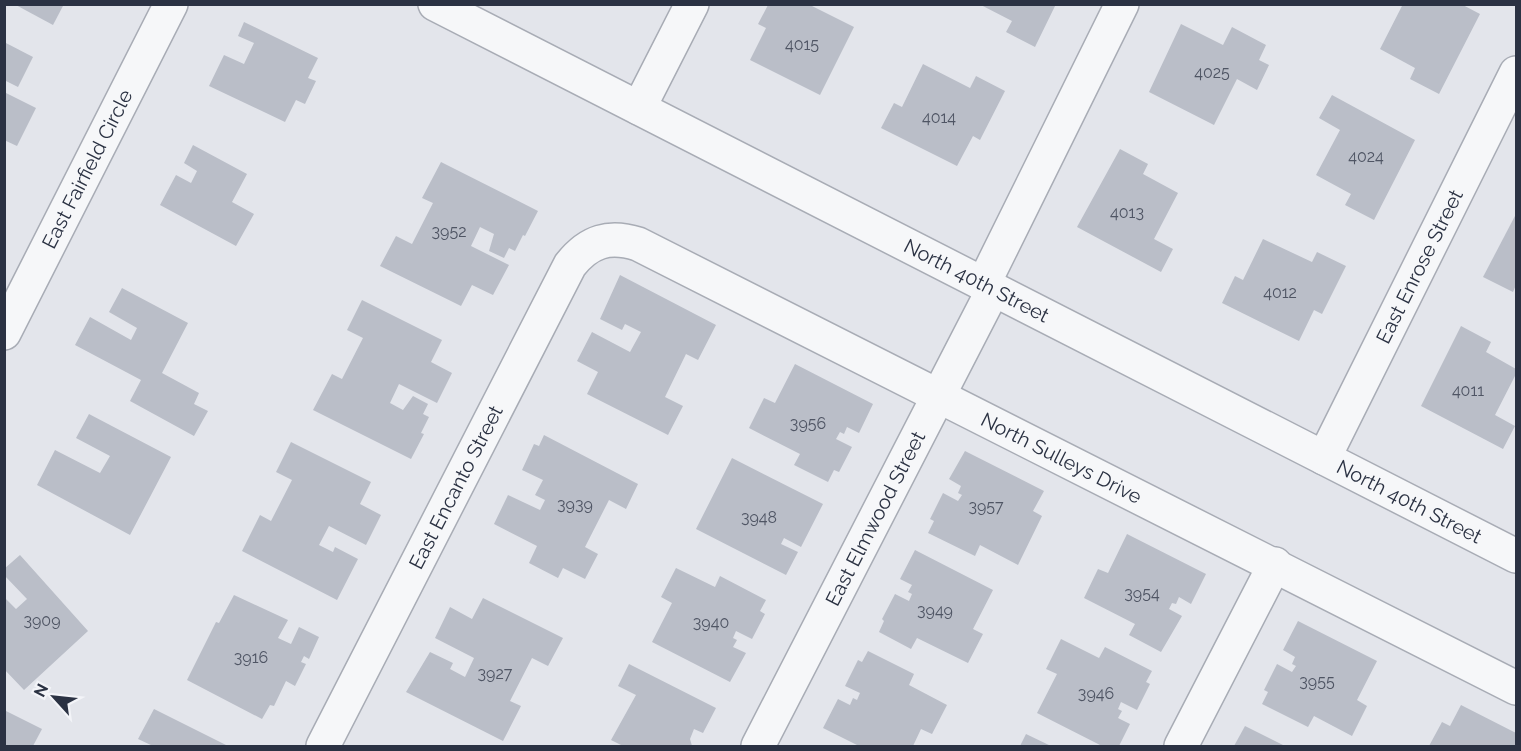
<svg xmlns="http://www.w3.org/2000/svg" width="1521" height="751" font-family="Raleway,sans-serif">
<rect width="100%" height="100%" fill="#e3e5eb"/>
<g fill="#babec8">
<path d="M14,4H64L53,25Z"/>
<path d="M979,4H1056L1035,47L1006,32L1012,21Z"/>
<path d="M1403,4H1461L1480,14L1439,94L1410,79L1415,68L1380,49Z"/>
<path d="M768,5H810L854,27L820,95L750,60L766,28L758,24Z"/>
<path d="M244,22L318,58L308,78L316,81L305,104L296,100L285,122L209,86L224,55L244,64L254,43L238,36Z"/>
<path d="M1181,24L1223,45L1232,27L1266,45L1259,60L1269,65L1257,90L1237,79L1214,125L1149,92Z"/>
<path d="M4,42L33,57L18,87L4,80Z"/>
<path d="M923,64L970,88L976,76L1005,91L980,140L973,136L957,166L881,128L894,103L902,107Z"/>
<path d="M4,92L36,108L17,146L4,140Z"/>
<path d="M1332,95L1415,140L1374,220L1345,205L1351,194L1316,175L1340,130L1319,118Z"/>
<path d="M193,145L247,174L232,202L254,214L236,246L160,205L176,175L191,183L197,171L184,163Z"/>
<path d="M1120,149L1148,164L1143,174L1178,193L1154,239L1173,249L1161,272L1077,227Z"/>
<path d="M441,162L538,211L525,236L523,235L515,251L509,248L504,258L489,251L494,234L480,227L471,246L509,265L493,295L472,285L461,306L380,266L396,236L412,244L433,203L422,198Z"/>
<path d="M1516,214V285L1513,292L1483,277Z"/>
<path d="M1263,239L1312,262L1317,252L1346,266L1322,314L1314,310L1299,341L1222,303L1235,276L1243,280Z"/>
<path d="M620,275L716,325L698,360L686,354L665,397L683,406L668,435L587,394L598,372L577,361L592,332L630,352L641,332L625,324L622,330L600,319Z"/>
<path d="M122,288L188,323L162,373L199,393L194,404L208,411L194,436L130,401L141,380L75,345L90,317L131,340L137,328L109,312Z"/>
<path d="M362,300L442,340L431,362L452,373L437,403L399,384L390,403L403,410L413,396L428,404L423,414L429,417L421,433L424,434L411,459L313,410L332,374L342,379L363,338L347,330Z"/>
<path d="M1461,326L1491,342L1486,352L1516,369V374L1495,415L1515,426L1503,449L1421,406Z"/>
<path d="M795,364L873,404L859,433L847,427L844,434L840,432L836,439L852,447L839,472L834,470L828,482L794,465L800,454L749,428L764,398L775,403Z"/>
<path d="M89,414L171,457L130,535L37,485L55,450L100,473L110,456L76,438Z"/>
<path d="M544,435L638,484L626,509L609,500L585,547L598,554L585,579L563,568L558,578L529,563L537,546L494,524L508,495L540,510L545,500L535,495L543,480L522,470L534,444L539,446Z"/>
<path d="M291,442L371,482L360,504L381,515L366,545L329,526L319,545L333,552L335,547L358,559L337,600L242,551L260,515L271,521L292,480L276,472Z"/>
<path d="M965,451L1044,491L1033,511L1042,516L1018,565L980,545L975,556L928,533L934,521L930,519L943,493L958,501L962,495L958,493L961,486L949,479Z"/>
<path d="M732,458L823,504L801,547L784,538L781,544L798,552L786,575L696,529Z"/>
<path d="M1127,534L1206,574L1191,604L1179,597L1176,604L1172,603L1169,609L1182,616L1161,652L1129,635L1135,624L1084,598L1098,569L1108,573Z"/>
<path d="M915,550L993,590L973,629L983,634L968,663L917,638L911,649L879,632L884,621L882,619L895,594L909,601L912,594L908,592L912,585L900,579Z"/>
<path d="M20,555L88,631L24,690L4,669V597L16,609L27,599L4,575V569Z"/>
<path d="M676,568L715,587L720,576L766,600L760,611L765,614L752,639L736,631L733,638L737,640L733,647L746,653L730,682L652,642L672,603L661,597Z"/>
<path d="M234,595L288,620L278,638L291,644L299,627L319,637L309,659L304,656L301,662L306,664L295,686L286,681L274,706L270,705L262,719L187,680L216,622L219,623Z"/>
<path d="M483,598L563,638L548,666L532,658L510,701L521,706L503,741L406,692L430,652L453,663L450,669L465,677L474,658L435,638L450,607L472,619Z"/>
<path d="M1298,621L1377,661L1357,700L1367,706L1352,736L1314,716L1308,727L1262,704L1268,692L1264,690L1277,664L1292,672L1296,666L1292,664L1295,657L1283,650Z"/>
<path d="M1061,639L1099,658L1105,647L1152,671L1146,682L1150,684L1137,710L1121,702L1118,709L1122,711L1118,718L1130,724L1119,746H1102L1037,713L1057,674L1046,669Z"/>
<path d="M868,651L914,674L909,685L947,705L932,734L921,729L913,746H859L823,728L838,699L850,705L853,698L857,700L860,693L845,686L858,660L862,662Z"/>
<path d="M629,664L716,708L703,733L694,729L690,739L692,746H623L611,740L636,695L618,686Z"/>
<path d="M1461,705L1516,733V746H1429L1442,722L1450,726Z"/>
<path d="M154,709L228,746H153L138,739Z"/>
<path d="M4,710L42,729L33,746H4Z"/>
<path d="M1245,726L1285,746H1234Z"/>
<path d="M1026,734L1051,746H1020Z"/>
</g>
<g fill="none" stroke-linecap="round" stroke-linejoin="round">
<defs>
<g id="minor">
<path id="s1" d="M435,4L1516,556"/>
<path d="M639,108L692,4"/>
<path d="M983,285L1122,4"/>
<path id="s2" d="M4,333L171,4"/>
<path id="s3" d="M1324,458L1516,73"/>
<path id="s4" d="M323,746L570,265C589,241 609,235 638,244L1516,688"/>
<path id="s5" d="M758,746L993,290"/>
<path d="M1181,746L1275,564"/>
</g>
</defs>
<use href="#minor" stroke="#a8acb5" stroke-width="36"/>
<use href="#minor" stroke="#f6f7f9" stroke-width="33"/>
</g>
<g text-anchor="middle" stroke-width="4.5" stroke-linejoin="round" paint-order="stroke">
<g font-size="16" fill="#4f5564">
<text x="802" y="50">4015</text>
<text x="1212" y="78">4025</text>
<text x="939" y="123">4014</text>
<text x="1366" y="162">4024</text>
<text x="1127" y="218">4013</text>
<text x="449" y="237">3952</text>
<text x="1280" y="298">4012</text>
<text x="1468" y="396">4011</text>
<text x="808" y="429">3956</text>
<text x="575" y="510">3939</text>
<text x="986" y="512">3957</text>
<text x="759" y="523">3948</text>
<text x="1142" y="599">3954</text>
<text x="935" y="616">3949</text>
<text x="42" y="626">3909</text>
<text x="711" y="628">3940</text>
<text x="251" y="663">3916</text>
<text x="495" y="679">3927</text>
<text x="1317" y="687">3955</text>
<text x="1096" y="699">3946</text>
</g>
<g font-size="20" fill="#2b3243" stroke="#f3f4f8">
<text dy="7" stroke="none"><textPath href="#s2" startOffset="184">East Fairfield Circle</textPath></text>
<text dy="7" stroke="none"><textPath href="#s3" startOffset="214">East Enrose Street</textPath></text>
<text dy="7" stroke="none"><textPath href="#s1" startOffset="608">North 40th Street</textPath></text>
<text dy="7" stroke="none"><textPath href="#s4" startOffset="1092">North Sulleys Drive</textPath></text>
<text dy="7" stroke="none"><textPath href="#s4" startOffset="291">East Encanto Street</textPath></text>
<text dy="7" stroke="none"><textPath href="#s1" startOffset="1094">North 40th Street</textPath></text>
<text dy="7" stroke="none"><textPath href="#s5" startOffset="256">East Elmwood Street</textPath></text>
</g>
</g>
<rect width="1521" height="751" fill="none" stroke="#2b3243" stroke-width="12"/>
<g transform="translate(54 697) rotate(297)" stroke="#f3f4f8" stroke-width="4.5" paint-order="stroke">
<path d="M0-4.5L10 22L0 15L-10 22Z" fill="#2b3243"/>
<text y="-9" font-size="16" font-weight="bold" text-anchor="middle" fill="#2b3243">N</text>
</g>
</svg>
